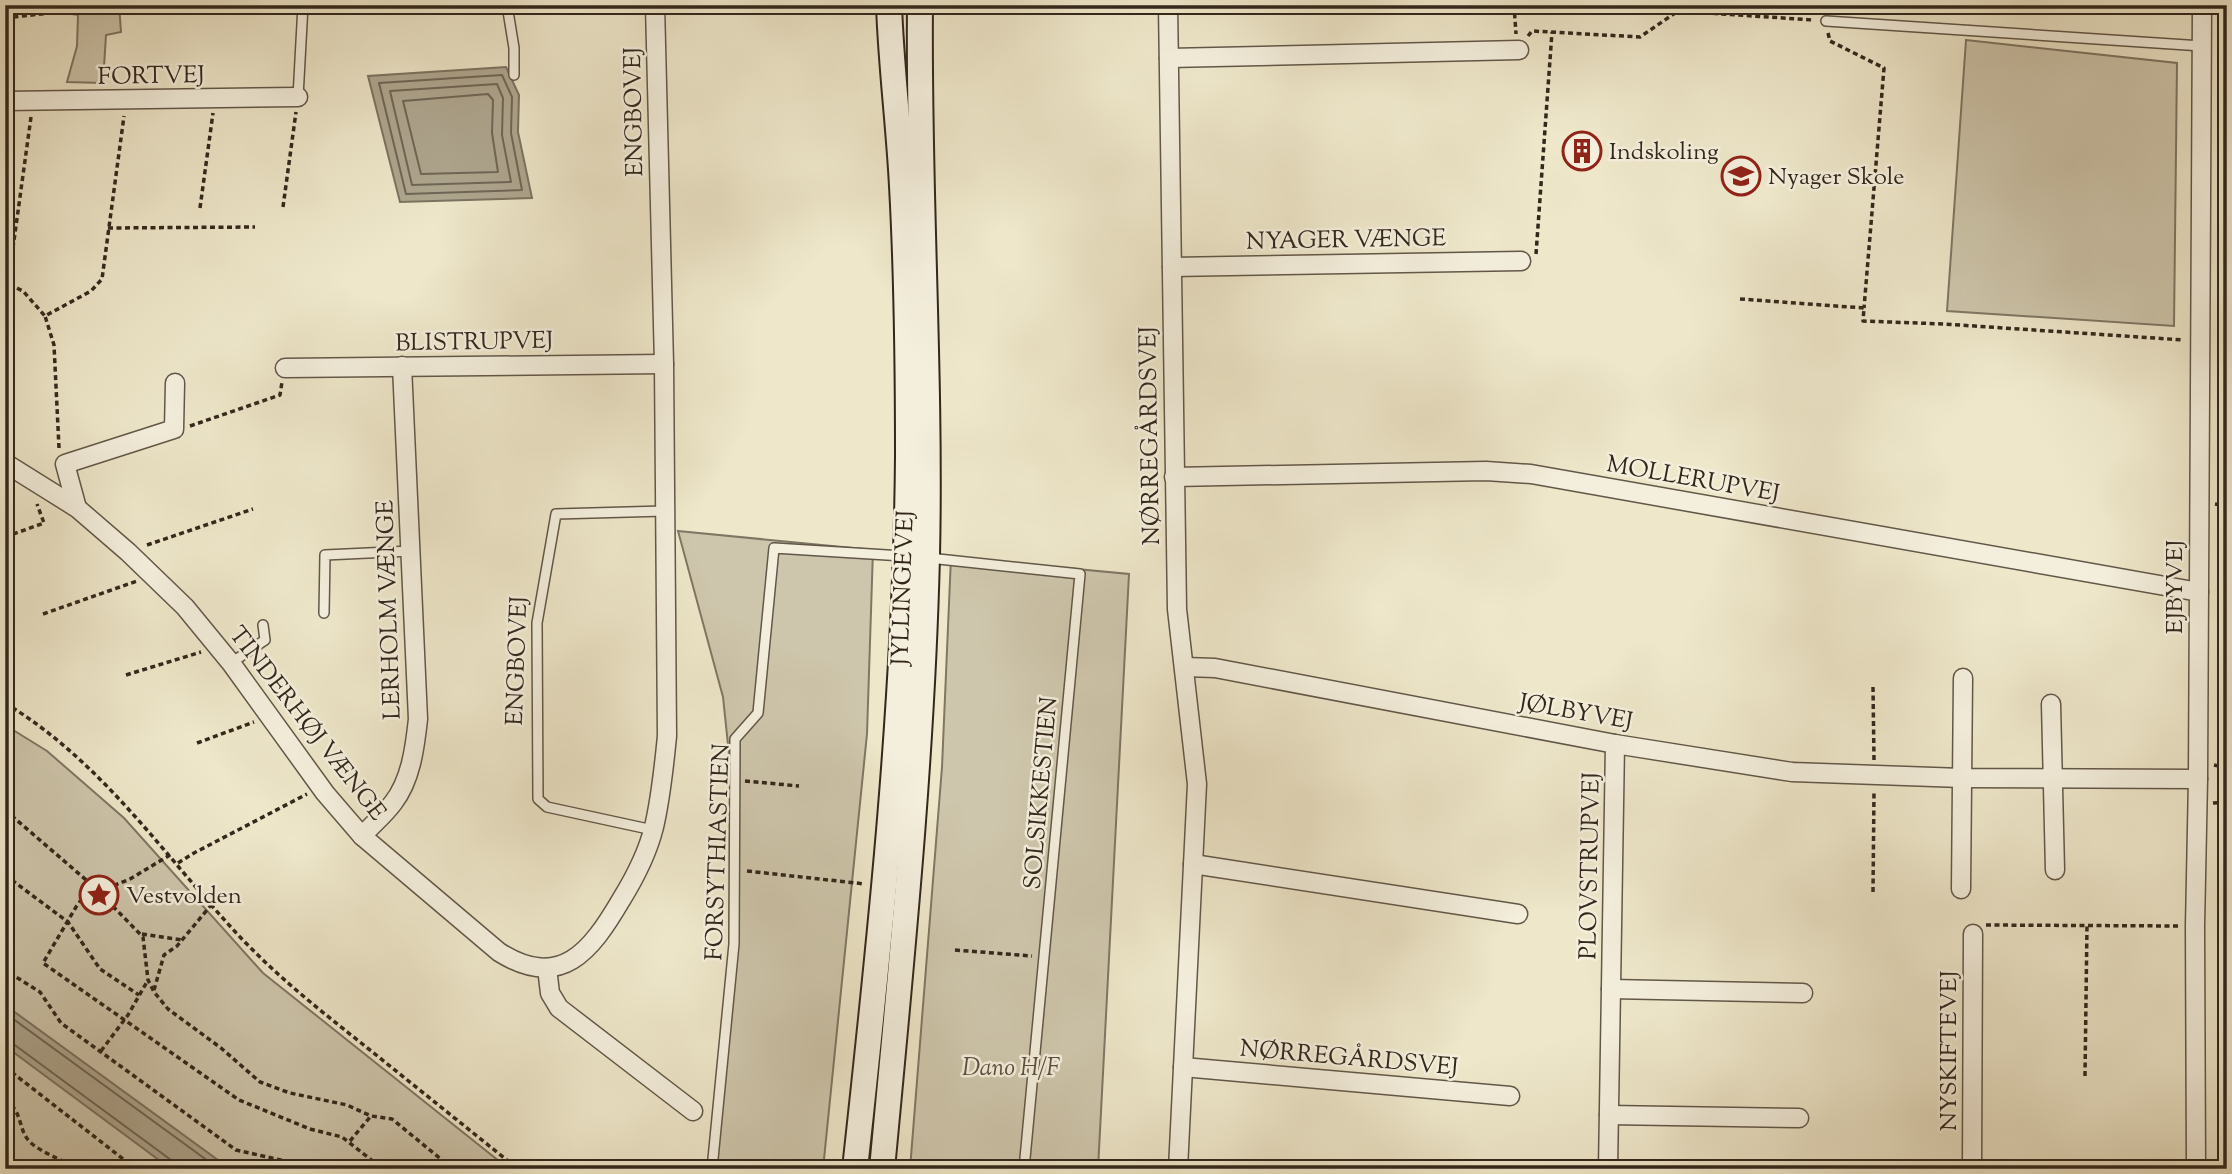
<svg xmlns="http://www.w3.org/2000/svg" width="2232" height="1174" font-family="'Sorts Mill Goudy',serif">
<rect width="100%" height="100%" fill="#eee7ca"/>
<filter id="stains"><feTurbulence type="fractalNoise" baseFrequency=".00286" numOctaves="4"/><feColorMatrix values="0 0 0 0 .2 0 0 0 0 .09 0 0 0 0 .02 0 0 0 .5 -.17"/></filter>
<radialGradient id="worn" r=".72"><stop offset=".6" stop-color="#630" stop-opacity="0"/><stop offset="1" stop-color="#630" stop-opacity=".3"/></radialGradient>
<g fill="#cec6ac" stroke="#807664" stroke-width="2">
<path d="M62,5H119L121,32L106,35L103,83L67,82L77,46L78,15L59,12Z"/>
<path d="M1966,40L2177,63L2174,326L1947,311Z"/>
<path d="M678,531L873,550L867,734L823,1169H709L730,940V764L723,697Z"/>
<path d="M951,557L1129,574L1098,1169H910L942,767Z"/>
<path d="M5,725L47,751L124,818L263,973L509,1169H5Z"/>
</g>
<g fill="#aea68f" stroke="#7d7361" stroke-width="2">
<path d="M506,67L519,95L518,132L532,198L400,202L368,76Z"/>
<path d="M5,1005L229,1168L233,1169H171L5,1046Z"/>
</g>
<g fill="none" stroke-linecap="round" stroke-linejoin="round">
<g stroke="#706656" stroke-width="2">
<path d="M502,75L512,97L511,133L522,190L406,194L379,83Z"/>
<path d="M497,84L503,98L502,135L511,182L412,185L390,91Z"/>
<path d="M488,94L493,100L492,133L498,172L421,174L403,101Z"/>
<path d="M5,1013L219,1169"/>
<path d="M5,1041L12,1043L171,1160L174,1169"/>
</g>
<defs>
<g id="lane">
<path d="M507,5L514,48V75"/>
<path d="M1826,21L2202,46"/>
<path d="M298,97L303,5"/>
<path d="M929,558L1080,574L1024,1169"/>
<path d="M324,613L325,555L411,551"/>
<path d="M231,663L265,640L263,625"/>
<path d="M653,830L547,807L538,799L537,623L556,514L664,511"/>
<path d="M712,1169L734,944L735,739L758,713L774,548L903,556"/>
</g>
<g id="street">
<path d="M1168,5L1177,609L1197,784L1178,1169"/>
<path d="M1169,58L1519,50"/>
<path d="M5,101L298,97"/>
<path d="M1172,267L1521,261"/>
<path d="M285,368L664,364"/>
<path d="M5,463L77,508L128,552L185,607L231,663L325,793L362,836L499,952C561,991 591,951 621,900C634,879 648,851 654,827C661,797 664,767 667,736L664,364L655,5"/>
<path d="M1174,477L1486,471L1531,474L2199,592"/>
<path d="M77,508L65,464L174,429L175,383"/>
<path d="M1185,667L1215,668L1615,744L1792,772L1962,778L2198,779"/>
<path d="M2051,704L2055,870"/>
<path d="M362,836C372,825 384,815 393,803C411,780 415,747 418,719L402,366"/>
<path d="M1193,864L1518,914"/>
<path d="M1961,889L1963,678"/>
<path d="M547,968L550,993L559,1008L693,1111"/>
<path d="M1611,989L1803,993"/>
<path d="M1183,1067L1510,1096"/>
<path d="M1609,1115L1799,1118"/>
<path d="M1608,1169L1615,744"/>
<path d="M1972,1169L1973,934"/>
<path d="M2196,1169L2195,926L2198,779L2202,5"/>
</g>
<g id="secondary">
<path d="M855,1169C881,932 906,694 908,456C908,366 907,276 902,186C899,126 891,66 889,5"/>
<path d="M882,1169C901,965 922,761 927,556C931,372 918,189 920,5"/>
</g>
</defs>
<use href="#lane" stroke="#625748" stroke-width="12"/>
<use href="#street" stroke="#625748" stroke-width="21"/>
<use href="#secondary" stroke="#33271c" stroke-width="28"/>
<g stroke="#33271c" stroke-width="3.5" stroke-dasharray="5 3.5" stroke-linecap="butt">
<path d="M1514,5L1516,34"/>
<path d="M5,18L59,12L277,5"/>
<path d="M1828,33L1830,41L1884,68L1864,308"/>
<path d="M1528,36L1532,31L1640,37L1678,11L1813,20"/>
<path d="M31,117L8,284L23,291L45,316"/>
<path d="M283,207L296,112"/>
<path d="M200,208L213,113"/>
<path d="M108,228L255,227"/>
<path d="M1536,254L1552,32"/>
<path d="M1740,299L1864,308L1863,321L1944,324L2184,340"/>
<path d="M190,426L280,395L282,382"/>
<path d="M59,448L54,345L45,316L91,291L102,279L124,116"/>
<path d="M2215,504L2227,506"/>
<path d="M5,537L44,523L37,504"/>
<path d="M147,545L253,509"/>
<path d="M43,614L137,581"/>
<path d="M126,675L201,652"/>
<path d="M1873,687L1874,760"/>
<path d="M5,703C103,762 165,857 241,938C279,978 322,1012 365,1046C416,1087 467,1128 518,1169"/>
<path d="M197,743L254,722"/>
<path d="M2214,765L2227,768"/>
<path d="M745,781L799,786"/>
<path d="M2213,803L2227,802"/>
<path d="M5,810L92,885L143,937L148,980L154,992L168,1009L221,1048L260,1082L290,1093L347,1105L371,1116L392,1119L453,1169"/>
<path d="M178,863L194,853L307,794"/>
<path d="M747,871L865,884"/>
<path d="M5,875L68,922L100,969L139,995"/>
<path d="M92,885L76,907L43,963L239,1100L310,1129L342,1137L383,1169"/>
<path d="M98,892L130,879L170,855"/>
<path d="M1873,892L1874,792"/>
<path d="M1986,925L2178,926"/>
<path d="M142,934L182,940"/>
<path d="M955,950L1032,956"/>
<path d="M5,966L8,972L40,992L61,1023L236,1150L321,1169"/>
<path d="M154,990L164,955L177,946L212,904"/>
<path d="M101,1051L128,1015L148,980"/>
<path d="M5,1067L136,1169"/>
<path d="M2085,1076L2087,925"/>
<path d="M5,1100C24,1112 17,1130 31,1143C44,1154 62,1159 76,1169"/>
<path d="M350,1141L371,1116"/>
</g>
<use href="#lane" stroke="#f4efdd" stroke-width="9"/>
<use href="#street" stroke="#f4efdd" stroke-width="18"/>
<use href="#secondary" stroke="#f4efdd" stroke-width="24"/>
</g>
<defs>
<symbol id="building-ring" viewBox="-11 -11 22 22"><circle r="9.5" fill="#f4efdd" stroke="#8f2418" stroke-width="1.5"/><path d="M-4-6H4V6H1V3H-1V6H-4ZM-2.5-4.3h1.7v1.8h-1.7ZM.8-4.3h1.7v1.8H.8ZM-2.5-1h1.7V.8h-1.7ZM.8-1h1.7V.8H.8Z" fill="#8f2418"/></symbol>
<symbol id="school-ring" viewBox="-11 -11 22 22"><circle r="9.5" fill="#f4efdd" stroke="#8f2418" stroke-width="1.5"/><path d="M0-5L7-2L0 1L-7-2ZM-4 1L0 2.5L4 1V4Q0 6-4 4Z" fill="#8f2418"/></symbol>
<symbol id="sight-ring" viewBox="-11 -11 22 22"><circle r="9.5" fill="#f4efdd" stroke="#8f2418" stroke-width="1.5"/><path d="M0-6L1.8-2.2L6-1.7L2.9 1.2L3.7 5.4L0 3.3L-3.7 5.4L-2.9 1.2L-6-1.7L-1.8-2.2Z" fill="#8f2418"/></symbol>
</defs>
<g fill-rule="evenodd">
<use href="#building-ring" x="1560" y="129" width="44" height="44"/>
<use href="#school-ring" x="1719" y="154" width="44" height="44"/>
<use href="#sight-ring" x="77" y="873" width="44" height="44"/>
</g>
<g text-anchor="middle" stroke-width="5" stroke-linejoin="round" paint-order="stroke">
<g font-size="24" fill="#33271c" stroke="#f4efdd">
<text transform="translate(151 75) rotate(-1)" y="8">FORTVEJ</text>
<text transform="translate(633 112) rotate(-91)" y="8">ENGBOVEJ</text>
<text transform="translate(1346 239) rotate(-1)" y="8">NYAGER VÆNGE</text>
<text transform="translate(474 341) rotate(-1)" y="8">BLISTRUPVEJ</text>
<text transform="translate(1149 436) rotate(-91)" y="8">NØRREGÅRDSVEJ</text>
<text transform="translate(1693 478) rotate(10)" y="8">MOLLERUPVEJ</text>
<text transform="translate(2174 587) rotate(-90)" y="8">EJBYVEJ</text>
<text transform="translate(902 588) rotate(-88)" y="8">JYLLINGEVEJ</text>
<text transform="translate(388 610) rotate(-92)" y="8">LERHOLM VÆNGE</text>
<text transform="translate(516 661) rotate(-88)" y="8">ENGBOVEJ</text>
<text transform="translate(1576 711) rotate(10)" y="8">JØLBYVEJ</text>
<text transform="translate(308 723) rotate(52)" y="8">TINDERHØJ VÆNGE</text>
<text transform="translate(1040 793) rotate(-85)" y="8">SOLSIKKESTIEN</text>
<text transform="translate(717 852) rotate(-88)" y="8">FORSYTHIASTIEN</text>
<text transform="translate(1589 866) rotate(-89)" y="8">PLOVSTRUPVEJ</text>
<text transform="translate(1948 1051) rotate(-90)" y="8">NYSKIFTEVEJ</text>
<text transform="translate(1349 1057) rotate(5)" y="8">NØRREGÅRDSVEJ</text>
</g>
<g font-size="24" fill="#33271c" stroke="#f4efdd" text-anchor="start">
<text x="1609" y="159">Indskoling</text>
<text x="1768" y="184">Nyager Skole</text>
<text x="126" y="903">Vestvolden</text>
</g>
<g font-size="24" font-style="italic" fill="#5a4f40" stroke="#f4efdd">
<text x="1011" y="1075">Dano H/F</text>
</g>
</g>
<rect width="2232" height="1174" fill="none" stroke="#eee7ca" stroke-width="28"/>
<rect x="7" y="7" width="2218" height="1160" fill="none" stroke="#33271c" stroke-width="3.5"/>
<rect x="14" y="14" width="2204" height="1146" fill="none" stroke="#33271c" stroke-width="2"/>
<rect width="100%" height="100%" filter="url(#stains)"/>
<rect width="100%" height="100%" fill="url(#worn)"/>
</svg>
